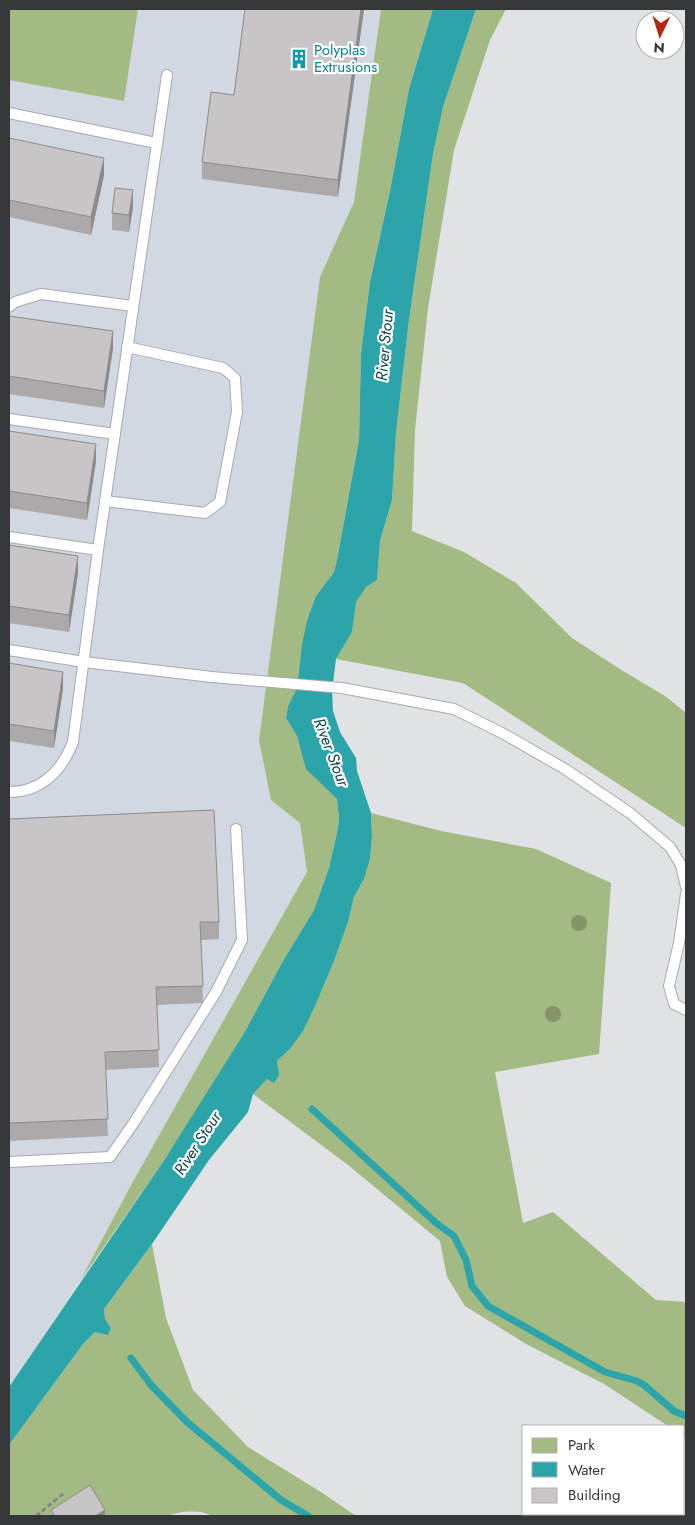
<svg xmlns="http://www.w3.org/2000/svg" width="695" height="1525" font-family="Jost,sans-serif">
<rect width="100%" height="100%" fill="#e0e2e6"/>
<path fill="#d2d8e2" d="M138,9H381L354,202L320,277L259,739L271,800L300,823L307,872L130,1187L80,1281L9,1387V80L124,101Z"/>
<g fill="#a3ba83">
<path d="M9,9H138L124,101L9,80Z"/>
<path d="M381,9H433L409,89L390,191L370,282L361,353L359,440L337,560L334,572L316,596L296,690L288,706L286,718L297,736L307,769L337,799L339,820L337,833L329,868L314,910L283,961L243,1035L206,1096L165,1159L80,1281L130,1187L307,872L300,823L271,800L259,740L320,277L354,202Z"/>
<path d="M476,9H506L490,40L454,150L428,308L415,430L412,531L464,552L516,583L572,638L623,671L665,696L686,713V828L463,683L336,659L352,632L355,602L366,587L377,580L380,541L392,500L396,433L409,320L433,154L443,107Z"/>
<path d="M371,813L441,831L536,849L611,883L599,1054L495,1072L523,1223L553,1212L656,1300L686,1302V1438L684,1436V1426H668L604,1384L526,1344L465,1306L447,1277L440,1241L348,1165L253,1094L267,1079L277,1061L290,1049L303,1031L334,961L348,922L354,897L364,879L370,859L372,836Z"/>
<path d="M152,1244L166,1318L193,1390L248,1447L324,1494L356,1516H212C201,1509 179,1511 167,1516H9V1445L83,1344L95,1332L111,1328L105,1319L104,1309Z"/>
</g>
<path fill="#2ba4aa" d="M433,9H476L443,107L433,154L409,320L396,433L392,500L380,541L377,580L366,587L356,602L352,632L336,659L332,691L333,711L340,732L356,758L357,771L371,813L372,836L370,859L364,879L354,897L348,922L334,961L315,1006L303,1031L290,1049L277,1061L279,1075L274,1083L267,1079L253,1094L248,1112L209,1160L152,1244L104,1309L105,1319L111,1328L108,1335L95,1332L83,1344L9,1445V1387L165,1159L243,1035L283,961L314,910L329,868L337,833L339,820L337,799L306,769L297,736L286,718L288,706L296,690L299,672L302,644L307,621L316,596L334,572L337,560L359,440L361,353L370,282L390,191L409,89Z"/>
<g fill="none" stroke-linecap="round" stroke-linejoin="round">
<g stroke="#2ba4aa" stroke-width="7">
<path d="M312,1109L436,1223L454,1236L466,1260L472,1286L488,1306L605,1372L637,1381L644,1385L674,1411L686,1416"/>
<path d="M131,1358L151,1385L187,1422L281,1500L308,1516"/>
</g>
<defs>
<g id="lane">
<path d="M9,113L156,143"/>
<path d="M9,307L15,302L41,294L133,306"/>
<path d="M9,419L115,434"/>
<path d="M105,501L205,513L220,502L237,412L235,378L223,368L127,347"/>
<path d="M9,537L98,550"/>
<path d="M9,650L84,662L212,677L342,688L454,709L504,734L565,769L630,813L670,847L681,865L686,887"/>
<path d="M9,792C41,792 62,771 73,742L98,550L167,75"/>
<path d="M686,894L679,943L669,986L674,1004L686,1010"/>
<path d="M9,1162L110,1157L135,1121L216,992L242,940L236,829"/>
</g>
</defs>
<use href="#lane" stroke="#a7a9ad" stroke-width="12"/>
<path stroke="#858789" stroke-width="3" stroke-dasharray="5 2.5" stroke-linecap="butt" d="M36,1516L64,1493"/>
<use href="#lane" stroke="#fff" stroke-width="10"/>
</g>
<g fill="#859368">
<circle cx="579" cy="923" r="8"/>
<circle cx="553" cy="1014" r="8"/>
</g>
<g fill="#ada9ab">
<path d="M245,9H364L338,197L202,179V162L234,95Z"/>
<path d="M9,138L104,175L91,235L9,217Z"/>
<path d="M133,207L129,232L112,230V213Z"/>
<path d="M9,316L113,348L104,408L9,394Z"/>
<path d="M9,431L96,461L87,520L9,508Z"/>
<path d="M9,545L78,573L69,632L9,623Z"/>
<path d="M9,663L63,689L54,748L9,741Z"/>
<path d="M9,819L219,922V939L201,940L203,1003L157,1005L159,1067L105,1070L108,1136L9,1141Z"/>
<path d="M51,1510L105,1516H51Z"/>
</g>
<g fill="#8d8a8b">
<path d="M361,9H364L338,197V180Z"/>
<path d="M104,158V175L91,235V217Z"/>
<path d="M133,190V207L129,232V215Z"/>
<path d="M113,331V348L104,408V391Z"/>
<path d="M96,444V461L87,520V503Z"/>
<path d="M78,556V573L69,632V615Z"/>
<path d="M63,672V689L54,748V731Z"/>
<path d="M105,1510V1516H95Z"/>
</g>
<g fill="#c9c5c7" stroke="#8d8a8b">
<path d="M245,9H361L338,180L202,162L211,92L234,95Z"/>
<path d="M9,138L104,158L91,217L9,200Z"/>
<path d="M115,188L133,190L129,215L112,213Z"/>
<path d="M9,316L113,331L104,391L9,376Z"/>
<path d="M9,431L96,444L87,503L9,491Z"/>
<path d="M9,545L78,556L69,615L9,606Z"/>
<path d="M9,663L63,672L54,731L9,724Z"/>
<path d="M214,810L219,922H200L203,986L156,987L159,1050L105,1052L108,1119L9,1123V819Z"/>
<path d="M90,1485L105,1510L95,1516H55L51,1510Z"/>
</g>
<defs>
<symbol id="building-bare" viewBox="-9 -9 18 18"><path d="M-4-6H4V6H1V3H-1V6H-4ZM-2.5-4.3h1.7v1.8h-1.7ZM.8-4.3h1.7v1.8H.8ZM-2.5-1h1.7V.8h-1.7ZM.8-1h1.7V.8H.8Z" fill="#0f9aa8" stroke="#fff" stroke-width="2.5" paint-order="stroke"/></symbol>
</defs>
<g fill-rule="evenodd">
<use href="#building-bare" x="285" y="45" width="28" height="28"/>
</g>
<g text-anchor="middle" stroke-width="4.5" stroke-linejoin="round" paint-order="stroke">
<g font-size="15" fill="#0d838f" stroke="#fff" text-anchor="start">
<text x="314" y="55">Polyplas<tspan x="314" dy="17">Extrusions</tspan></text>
</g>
<g font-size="16" font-style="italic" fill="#114447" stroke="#fff">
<text transform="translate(384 345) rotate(-85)" y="6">River Stour</text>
<text transform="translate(332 752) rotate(69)" y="6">River Stour</text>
<text transform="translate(197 1143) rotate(-57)" y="6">River Stour</text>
</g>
</g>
<rect width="695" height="1525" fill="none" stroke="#363738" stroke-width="20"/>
<rect x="522" y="1425" width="162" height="90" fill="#ffffff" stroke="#afafaf"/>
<rect x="532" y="1438" width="25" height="15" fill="#a3ba83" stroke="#afafaf"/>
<text x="568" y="1450" font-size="15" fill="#363738">Park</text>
<rect x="532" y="1462" width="25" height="15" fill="#2ba4aa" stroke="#afafaf"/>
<text x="568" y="1475" font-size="15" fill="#363738">Water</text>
<rect x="532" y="1488" width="25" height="15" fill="#c9c5c7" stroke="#afafaf"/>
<text x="568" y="1500" font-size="15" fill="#363738">Building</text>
<g transform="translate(660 35) rotate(184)"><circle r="24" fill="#ffffff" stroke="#afafaf"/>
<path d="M0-4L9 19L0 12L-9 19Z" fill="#b32616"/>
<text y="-8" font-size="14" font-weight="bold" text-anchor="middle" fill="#363738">N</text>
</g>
</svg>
